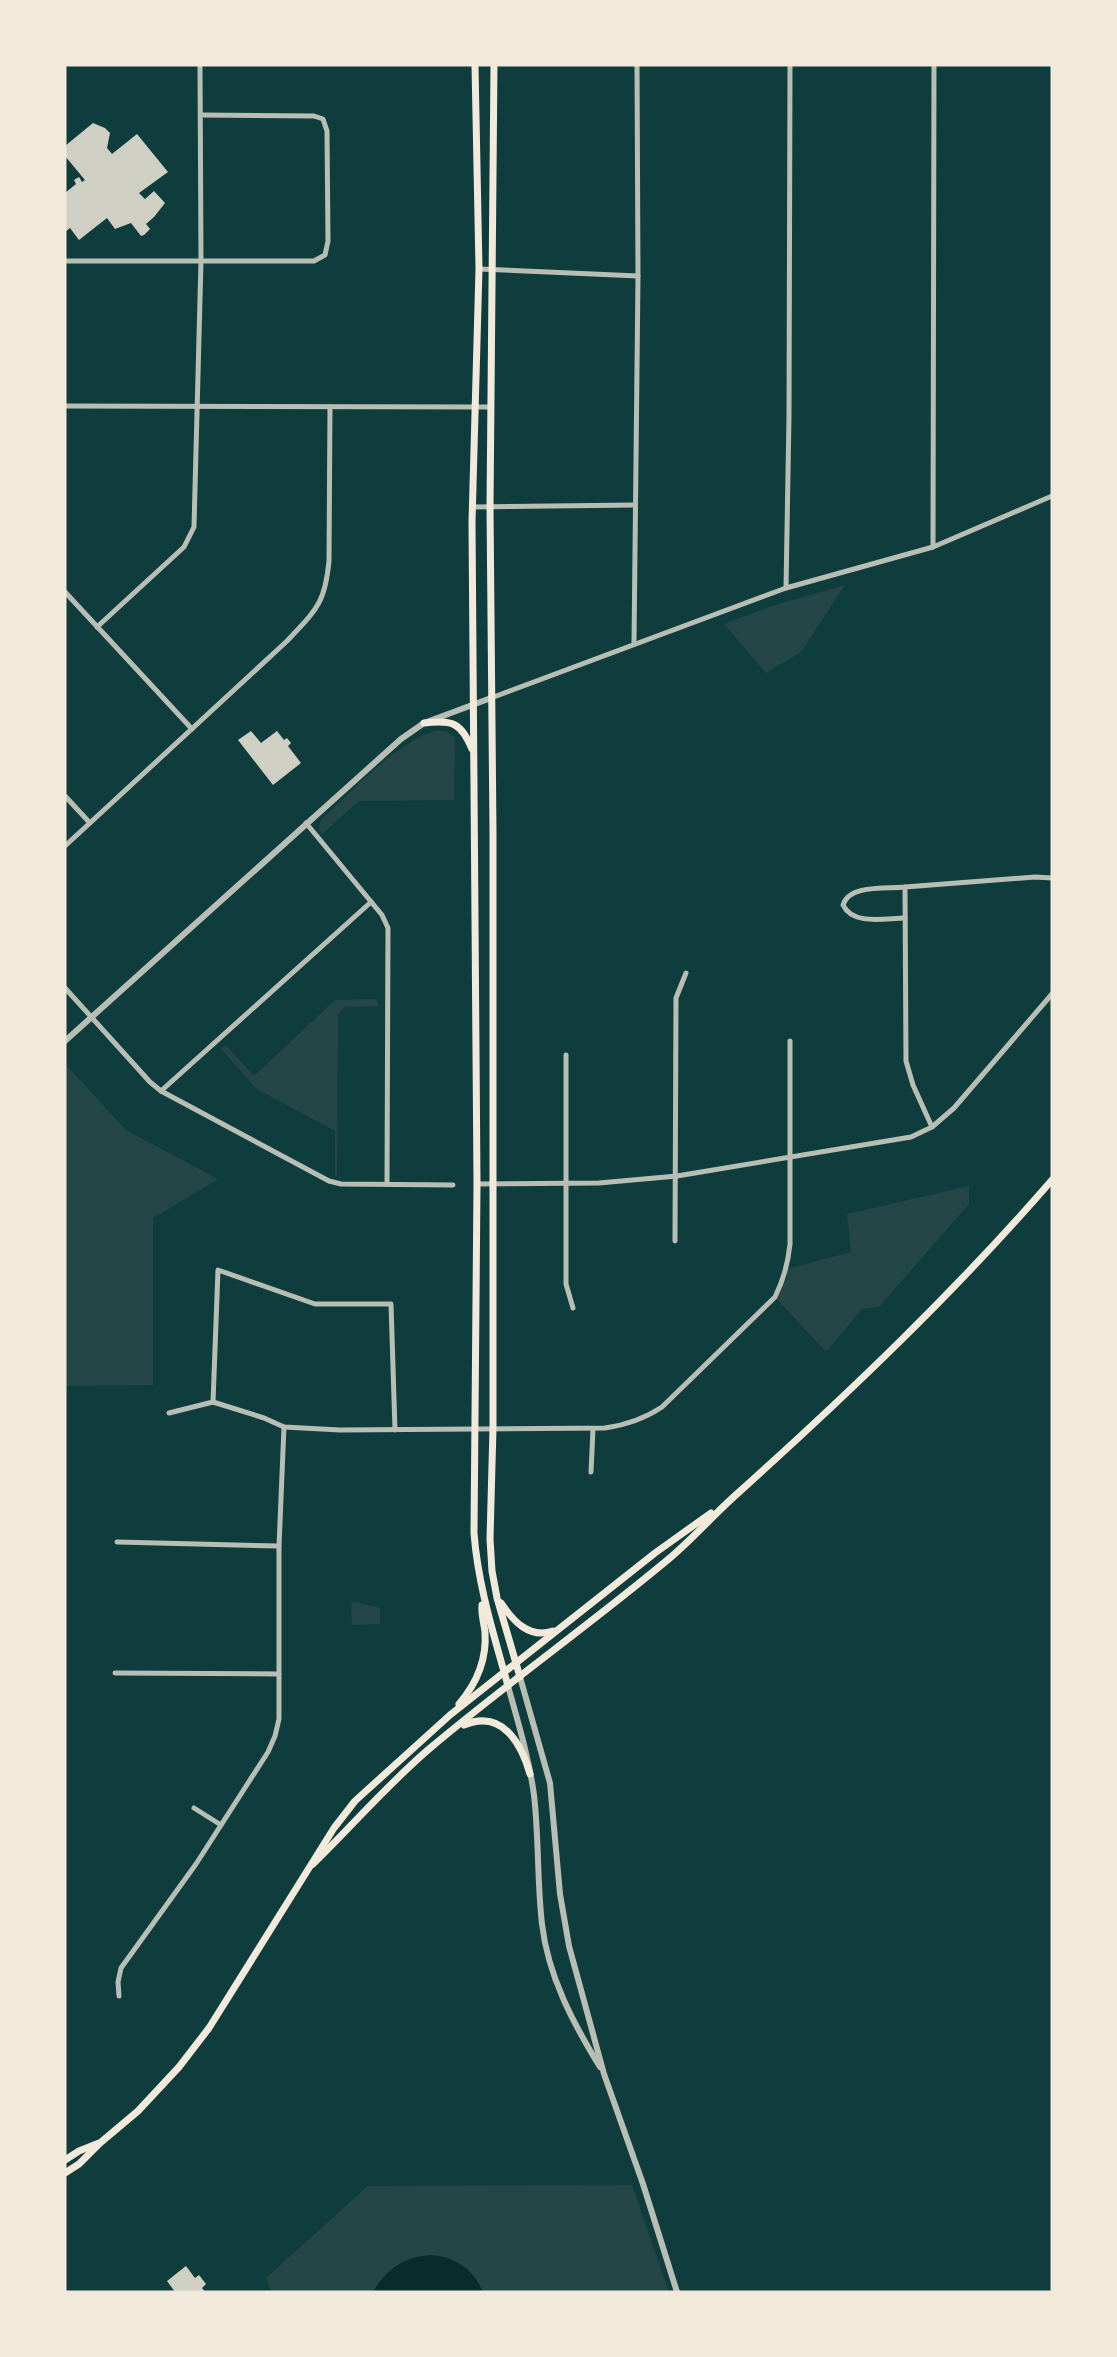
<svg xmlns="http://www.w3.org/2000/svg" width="1117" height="2357" font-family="Helvetica,sans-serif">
<rect width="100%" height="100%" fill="#0f3d3e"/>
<g fill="#244646">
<path d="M845,585L801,652L766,673L724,624L772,606Z"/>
<path d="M438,730L447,732L455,737L454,800L359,801L322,834L319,828L321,820C353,791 395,742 438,730Z"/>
<path d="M377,999L378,1006L344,1007L338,1015L337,1176H335V1131L257,1089L221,1049L226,1045L254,1076L335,1000Z"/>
<path d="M65,1064L126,1130L218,1179L153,1218V1385L65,1386Z"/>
<path d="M969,1186V1204L879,1307L862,1309L826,1352L775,1297L787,1269L851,1252L847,1214Z"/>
<path d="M351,1601L380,1608V1624L352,1625Z"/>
<path d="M632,2185L669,2292H272L266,2278L368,2186Z"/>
</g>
<path fill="#0a2a2b" d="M431,2255C456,2257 473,2269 483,2292H373C386,2269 404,2257 431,2255Z"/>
<g fill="#cfcfc3">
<path d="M93,123L105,128L110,133L107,148L112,154L137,134L168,172L139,193L145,199L154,191L165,203L154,217L146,224L150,229L144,235L141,236L131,223L115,229L107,218L79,240L70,228L65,232V193L76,184L74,180L79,177L82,182L85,180L65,156V146Z"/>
<path d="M251,731L261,743L277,731L284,740L287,738L291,743L288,746L301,763L273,785L238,740Z"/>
<path d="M186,2266L195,2278L199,2275L206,2284L202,2288L205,2292H175L167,2281Z"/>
</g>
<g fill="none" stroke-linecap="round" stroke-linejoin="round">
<g stroke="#b8beb3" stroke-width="5">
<path d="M65,261H314L325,255L328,241L327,131L323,119L314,116L201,115"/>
<path d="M479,269L638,276"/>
<path d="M65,406L491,407"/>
<path d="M472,507L635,505"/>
<path d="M933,547L934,65"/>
<path d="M786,588L789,417L790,65"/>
<path d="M65,592L192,729"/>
<path d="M97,627L184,547L194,527L201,261L200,65"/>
<path d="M634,644L638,276L637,65"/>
<path d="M491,698L786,588L933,547L1052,496"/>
<path d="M65,796L90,823"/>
<path d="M306,823L382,915L388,928L387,1184"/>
<path d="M65,846L287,641C316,610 325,604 329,561L330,407"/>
<path d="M905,918C886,918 853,926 843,905C849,884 887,889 905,887"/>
<path d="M65,988L150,1082L161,1091L329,1181L341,1184L453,1185"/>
<path d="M566,1055V1284L573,1308"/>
<path d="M161,1091L371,902"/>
<path d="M932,1127L913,1085L906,1061L905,887L1035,877L1052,878"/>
<path d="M477,1184L599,1183L677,1176L911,1137L932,1127L954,1108L1052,994"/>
<path d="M675,1241L676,998L686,973"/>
<path d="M213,1402L218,1270L315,1304H391L395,1430"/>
<path d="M169,1413L213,1402L264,1418L284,1427L340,1430L605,1428C626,1425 644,1419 662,1407L775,1297C784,1279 788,1264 790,1244V1041"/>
<path d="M591,1472L593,1429"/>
<path d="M117,1542L279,1546"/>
<path d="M115,1673L279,1674"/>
<path d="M194,1808L221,1825"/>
<path d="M119,1996L118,1982L121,1968L196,1864L268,1752L275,1736L279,1719V1546L284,1427"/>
</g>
<g stroke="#b8beb3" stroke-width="6">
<path d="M65,1041L401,739L424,723L491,698"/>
<path d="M520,1677L550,1783L560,1894L569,1946L604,2074L643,2184L677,2292"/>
<path d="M508,1686C518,1722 529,1758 534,1795C539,1838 537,1881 542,1924C548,1976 573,2023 600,2067"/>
</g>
<g stroke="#f1e9da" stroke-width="7">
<path d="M475,65L479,269L472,522L477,1184L474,1533C478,1586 494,1635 508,1686"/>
<path d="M494,65L490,507L493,833V1428L490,1539L492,1571L497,1598L520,1677"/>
<path d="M424,723C452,720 461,722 472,749"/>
<path d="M501,1603C513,1621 529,1639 553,1631"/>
<path d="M459,1704C477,1683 487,1660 485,1632C484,1623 481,1614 482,1605"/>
<path d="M464,1725C502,1709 521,1743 530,1774"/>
<path d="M313,1864C352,1826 388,1784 429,1749C506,1684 588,1626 665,1562C691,1541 713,1515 738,1493C848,1394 955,1292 1052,1180"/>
<path d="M65,2160L79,2151L99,2143"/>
<path d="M65,2173L79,2164L100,2143L138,2111L179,2067L209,2028L334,1828L355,1801L450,1715L655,1553L711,1513"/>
</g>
</g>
<rect width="1117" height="2357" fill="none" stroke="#f1e9da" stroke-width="133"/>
</svg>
